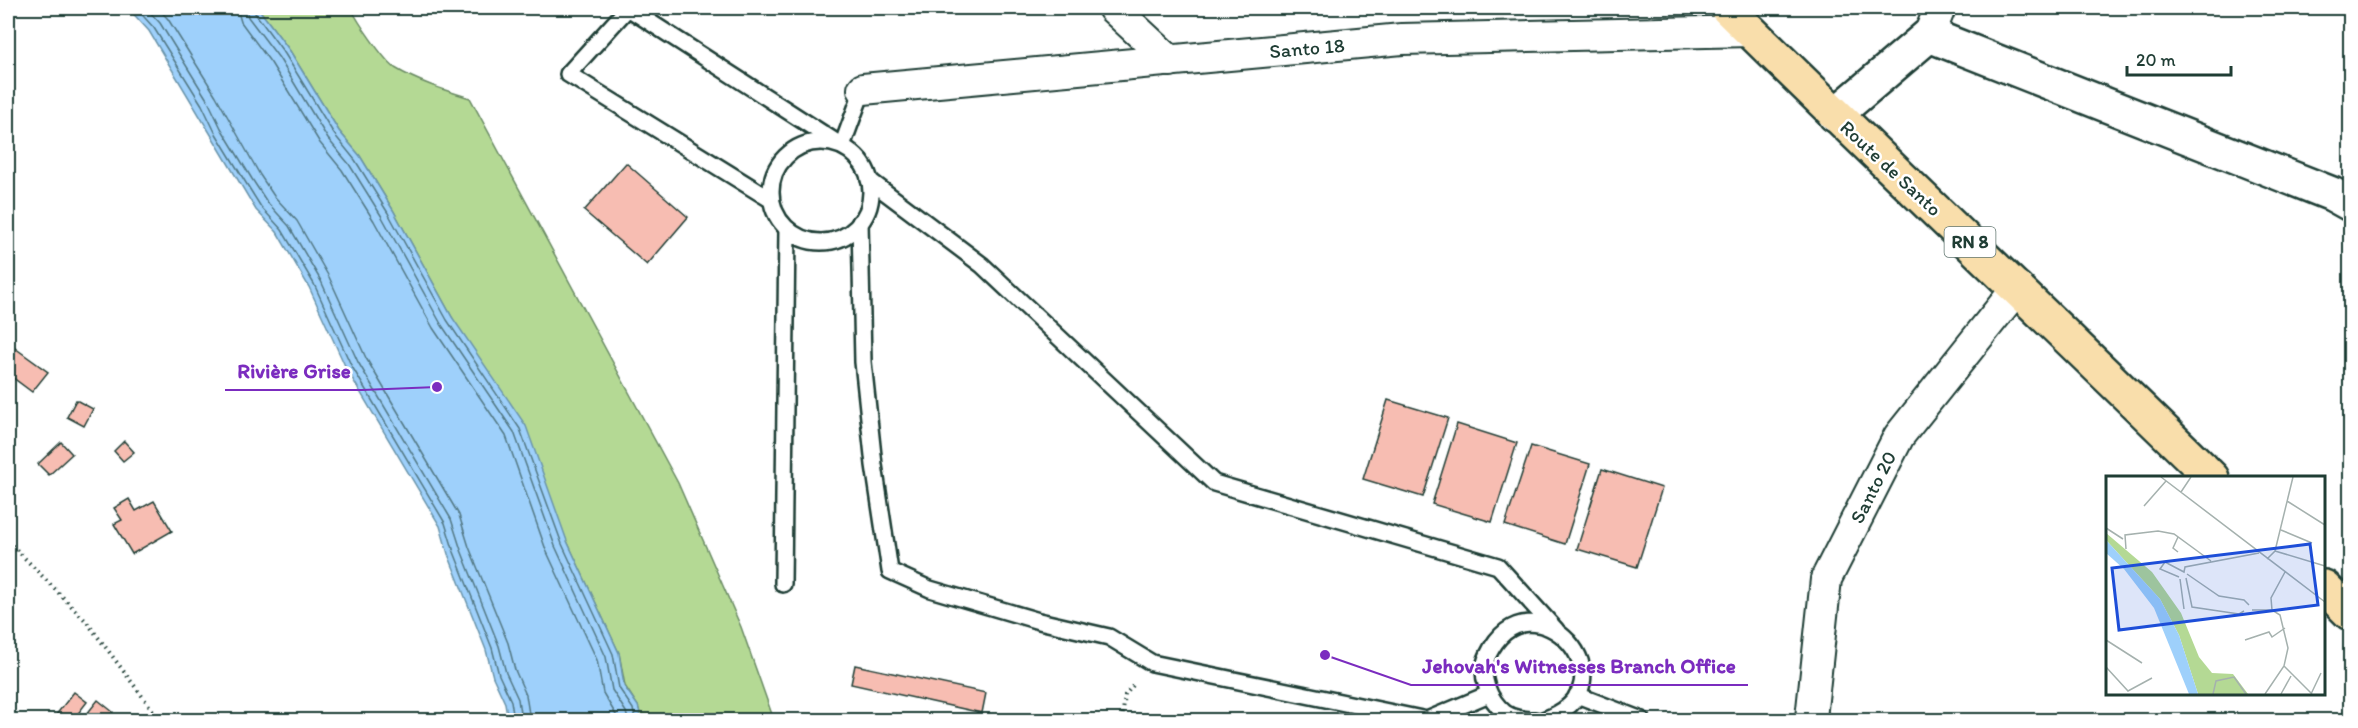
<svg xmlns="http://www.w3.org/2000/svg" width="2358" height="728" font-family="Itim,sans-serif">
<rect width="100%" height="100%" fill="#fff"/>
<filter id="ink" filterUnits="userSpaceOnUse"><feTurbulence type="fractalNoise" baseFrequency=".0167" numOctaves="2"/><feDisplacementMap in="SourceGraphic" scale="12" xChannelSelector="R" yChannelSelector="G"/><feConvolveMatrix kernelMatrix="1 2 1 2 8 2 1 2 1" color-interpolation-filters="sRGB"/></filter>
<g filter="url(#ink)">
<path fill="#b4d994" stroke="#6a8b64" stroke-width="1.5" d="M258,8H351C358,22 383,59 395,68C418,82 444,90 470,98L678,483L741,627L774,720H642L638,706L625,686L619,653L567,541L452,317L393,210L360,156L339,131L290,51Z"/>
<path fill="#9ed0fb" stroke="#6b95ab" stroke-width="1.5" d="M128,8H258L290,51L339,131L360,156L393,210L452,317L526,426L567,541L619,653L624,686L638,706L642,720H508L505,703L493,677L486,650L448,554L440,526L346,368L309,287L277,232L256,210L149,31Z"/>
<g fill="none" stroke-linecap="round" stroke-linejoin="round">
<g stroke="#527884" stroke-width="1.5">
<path d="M136,8L154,28L202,105L215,132L246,183L261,207L282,230L314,284L351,365L445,523L454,552L492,648L499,675L511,701L514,720"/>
<path d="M146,8L160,23L208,101L221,128L252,179L267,202L289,226L321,281L358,362L451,519L461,550L499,646L506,673L518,699L521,720"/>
<path d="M158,8L168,19L216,96L260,175L274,196L297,221L329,277L366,358L459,515L469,547L508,643L515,670L526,695L530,720"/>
<path d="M237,8L241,22L271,63L320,143L342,170L374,221L433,328L506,436L546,550L597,660L603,693L619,720"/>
<path d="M246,8L248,17L279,58L328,139L349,164L382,217L441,324L514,432L555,546L606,657L612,690L626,712L628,720"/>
<path d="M253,8L255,13L285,54L334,134L355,160L388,213L447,320L520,429L562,544L613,654L619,688L633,709L635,720"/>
</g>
</g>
<g fill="#f7bdb2" stroke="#1f3d34" stroke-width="1.5">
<path d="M626,163L688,217L647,265L584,211Z"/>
<path d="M8,343L48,372L32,392L8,374Z"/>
<path d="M76,400L93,409L84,426L67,417Z"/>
<path d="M1388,400L1448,418L1423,497L1363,479Z"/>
<path d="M1457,424L1517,443L1492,522L1432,504Z"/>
<path d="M124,441L134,452L123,461L114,451Z"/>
<path d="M61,442L72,454L49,475L38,464Z"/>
<path d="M1531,446L1590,464L1565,544L1505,525Z"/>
<path d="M1602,469L1662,488L1637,567L1577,549Z"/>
<path d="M129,499L136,511L154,501L172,531L132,554L114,524L122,520L114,508Z"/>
<path d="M855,665L986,693L982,713L851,684Z"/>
<path d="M74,692L87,702L73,720H52Z"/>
<path d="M98,700L113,712L106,720H82Z"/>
</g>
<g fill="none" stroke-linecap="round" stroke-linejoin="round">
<defs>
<g id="lane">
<path d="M628,8L568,74L770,199"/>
<path d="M628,8L842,146L863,89"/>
<circle cx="821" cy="192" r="50"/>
<path d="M869,180L982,265L1214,483L1498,566L1556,630"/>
<path d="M860,222L863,362L874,465L890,571L930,589L1039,621L1109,637L1152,663L1427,720L1489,694"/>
<path d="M783,584L787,229"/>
<path d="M1577,695L1642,720"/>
<path d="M1535,720C1525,720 1514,719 1505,713C1489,700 1478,675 1488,655C1530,567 1642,686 1543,720"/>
</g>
<g id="street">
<path d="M1113,8L1170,61"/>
<path d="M1929,35L1940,8"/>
<path d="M863,89L1402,39L1751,31"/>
<path d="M1814,720L1811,718L1826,579L1899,436L2018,287"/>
</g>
<path id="secondary" d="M1835,115L1929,35L2332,194L2350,204"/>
<g id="primary">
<path d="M1727,8C1887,166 2051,320 2212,478"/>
<path d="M2324,587L2350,613"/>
</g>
</defs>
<use href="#lane" stroke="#1f3d34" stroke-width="20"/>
<use href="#street" stroke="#1f3d34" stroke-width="34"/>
<use href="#secondary" stroke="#1f3d34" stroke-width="38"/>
<use href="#primary" stroke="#1f3d34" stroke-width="38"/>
<g stroke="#1f3d34" stroke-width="4" stroke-dasharray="1.5 4.5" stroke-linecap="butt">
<path d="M8,541L86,621L160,720"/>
<path d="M1122,720L1125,695L1135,683"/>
</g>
<use href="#lane" stroke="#fff" stroke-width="15"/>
<use href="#street" stroke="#fff" stroke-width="30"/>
<use href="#secondary" stroke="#fff" stroke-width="33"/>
<use href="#primary" stroke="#f9deab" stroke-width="33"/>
</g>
</g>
<g text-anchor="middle" stroke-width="5" stroke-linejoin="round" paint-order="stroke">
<rect fill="#fff" stroke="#627771" stroke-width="1.5" x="1944.5" y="227" width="51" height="30" rx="4.5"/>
<g font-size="18" font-weight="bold" fill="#1f3d34">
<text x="1970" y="248">RN 8</text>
</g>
<g font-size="20" fill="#1f3d34" stroke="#fff">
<text transform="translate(1307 48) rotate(-5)" y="7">Santo 18</text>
<text transform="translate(1891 168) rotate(43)" y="7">Route de Santo</text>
<text transform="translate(1873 487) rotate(-63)" y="7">Santo 20</text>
</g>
</g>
<g transform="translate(2106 476)">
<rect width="219" height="219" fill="#fff"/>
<path d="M0,57L46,96L75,137L93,181L106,197L127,198L142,218H92L73,159L54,123L0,64Z" fill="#b4d994"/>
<path d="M0,64L54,123L73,159L92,218H83L48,132L18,93L0,77Z" fill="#9ed0fb"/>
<path fill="none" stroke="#a5b1ae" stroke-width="1.5" d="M55,1L219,126M75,16L85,1M181,25L219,49M38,30L60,5M0,52L17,63M175,54L206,67M20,73L19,59L52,55L68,58L105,85M169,75L219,90M72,76L67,72L72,61M161,83L169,75L187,1M81,98L113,120L138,124L143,129M73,101L54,93L59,86L78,96L79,91L153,77M80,102L86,131L133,138L138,135M74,103L78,133M146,134H166M0,164L36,187M139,164L163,156L166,161L179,152M178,190L206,218M0,191L22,215L46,202M107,218L110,205L128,201L140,218M159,218L178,190L182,172L174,139L166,134L165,122L179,96M175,218L185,200M205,218L215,197"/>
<path fill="#1d4ed8" fill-opacity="0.15" stroke="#1d4ed8" stroke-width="3" d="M204,68L212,129L13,154L6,92Z"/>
<rect width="219" height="219" fill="none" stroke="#1f3d34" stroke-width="3"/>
</g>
<path fill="none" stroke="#7b2cbf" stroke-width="2" d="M437 387L362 390H225M1325 655L1411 685H1748"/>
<g fill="#7b2cbf" stroke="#fff" stroke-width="2">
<circle cx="437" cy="387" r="6"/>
<circle cx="1325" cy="655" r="6"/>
</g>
<g font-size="21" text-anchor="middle" font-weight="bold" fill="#7b2cbf" stroke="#fff" stroke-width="5" stroke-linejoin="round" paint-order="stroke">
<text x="294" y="378">Rivière Grise</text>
<text x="1579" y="673">Jehovah's Witnesses Branch Office</text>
</g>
<rect width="2358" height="728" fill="none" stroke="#fff" stroke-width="30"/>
<rect x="15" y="15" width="2328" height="698" fill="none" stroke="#1f3d34" stroke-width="2" filter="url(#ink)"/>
<path d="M2127 66v9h104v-9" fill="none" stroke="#1f3d34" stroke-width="3"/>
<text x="2136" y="66" font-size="18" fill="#1f3d34" stroke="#ffffff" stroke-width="4.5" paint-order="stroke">20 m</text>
</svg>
